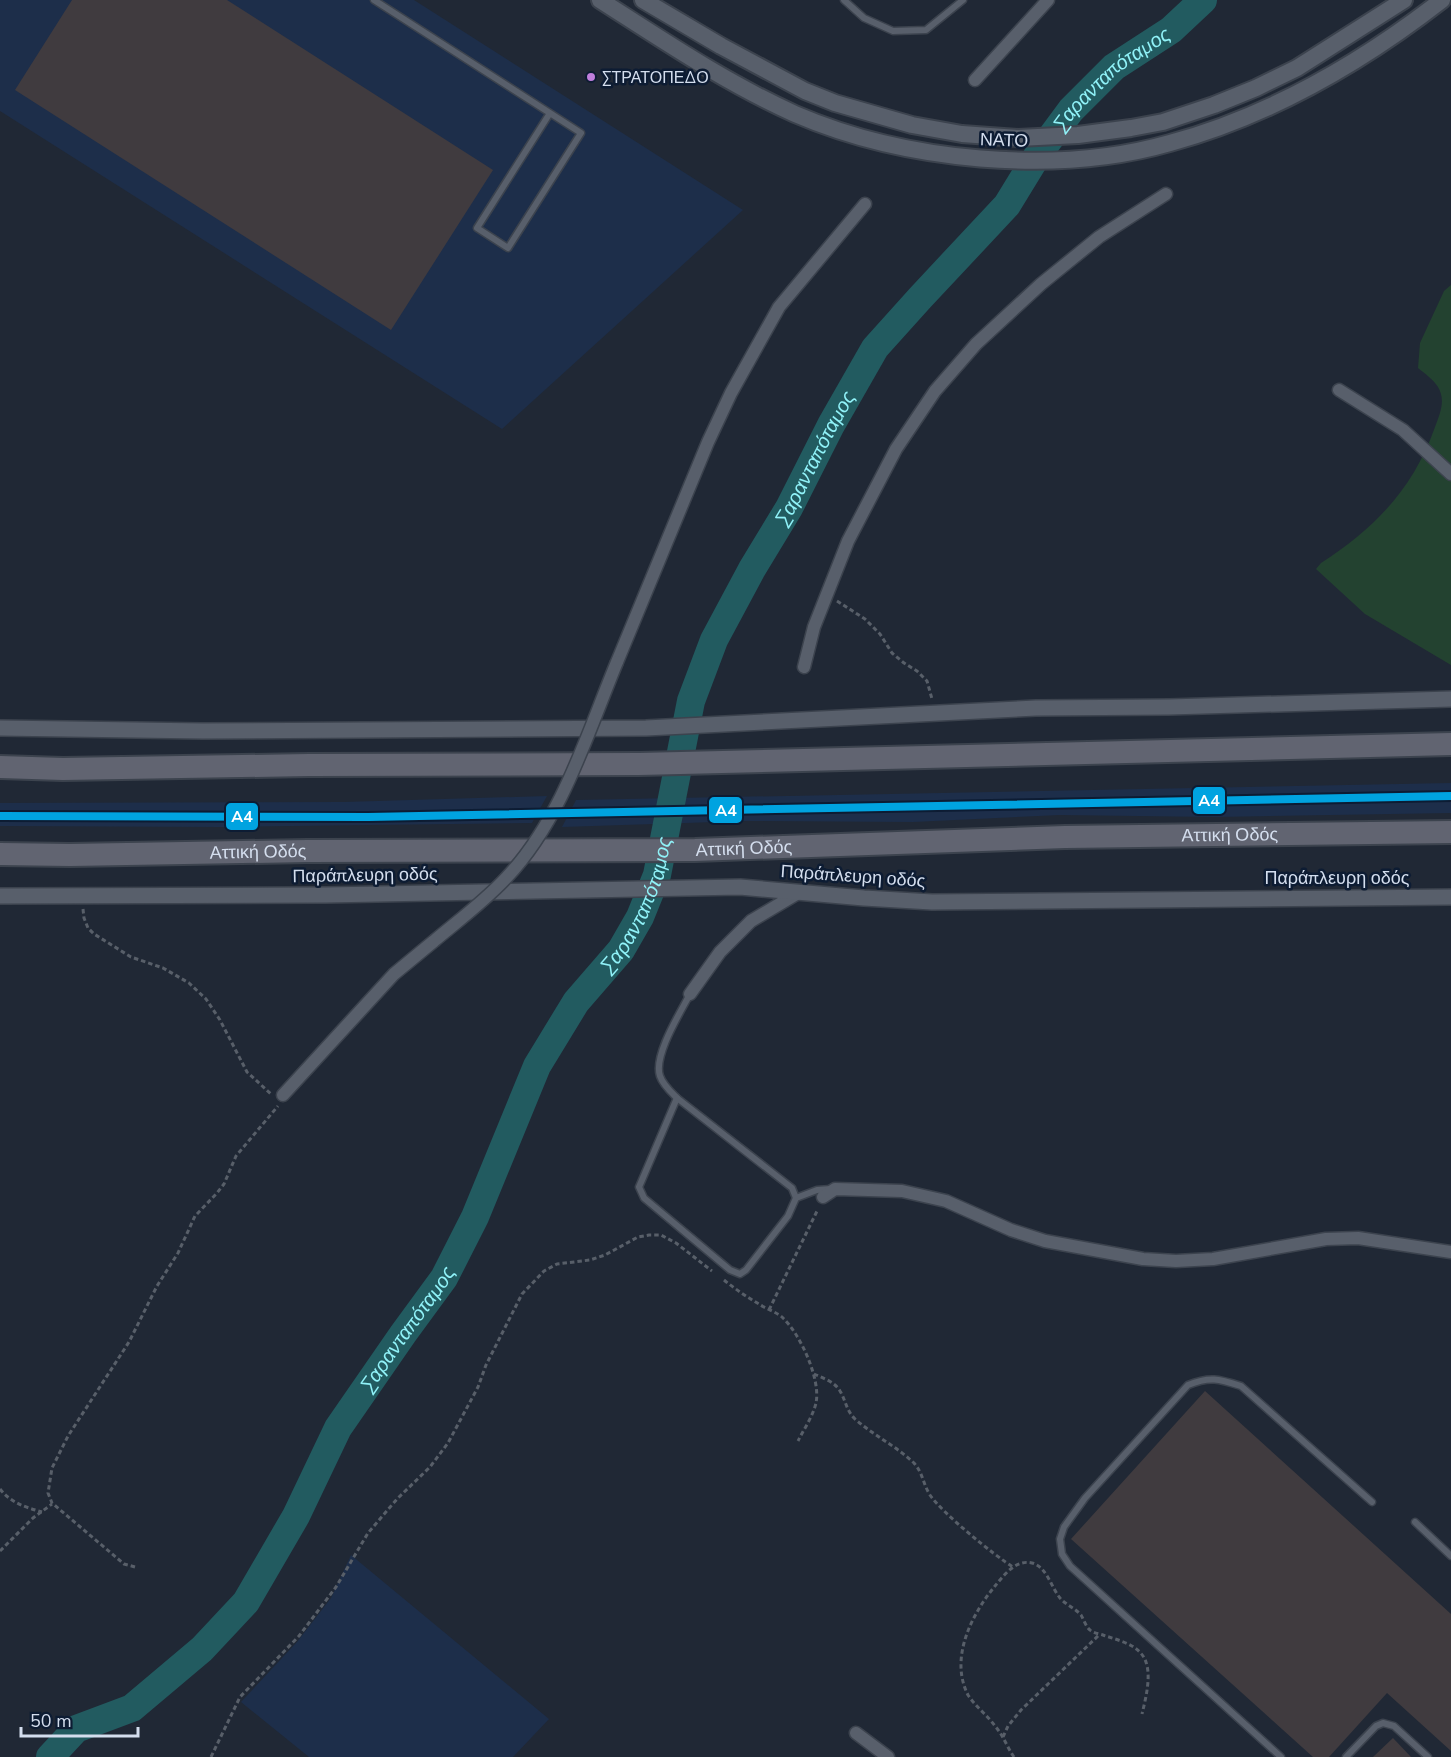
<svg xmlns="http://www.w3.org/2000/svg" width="1451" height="1757" font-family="'Nunito Sans',sans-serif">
<rect width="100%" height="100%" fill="#202835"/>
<g fill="#1d2e4a">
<path d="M0,0H414L743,210L502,429L0,111Z"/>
<path d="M1451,783V813L1215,817L1060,815L913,822L746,821L562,827L576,800Z"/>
<path d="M547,796L532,823L222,827L0,826V803L344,802Z"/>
<path d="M351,1555L549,1719L513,1757H309L241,1702L297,1642L331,1598Z"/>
</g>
<path fill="#234230" d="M1451,285V665L1365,614L1316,569L1321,563C1375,528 1413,489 1435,427C1440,414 1446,400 1438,387C1434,380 1424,373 1418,368L1420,343L1444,291Z"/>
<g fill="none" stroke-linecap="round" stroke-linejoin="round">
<path stroke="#225b60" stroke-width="28" id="s1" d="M50,1757L76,1729L132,1708L202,1649L246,1602L296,1516L338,1428L403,1334L444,1278L475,1217L537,1066L576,1002L621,950L640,917L657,875L691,701L714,640L752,569L789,508L831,425L875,348L920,298L1007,205L1037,156L1071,110L1114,67L1171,30L1203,0"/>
</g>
<g fill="#403b3f">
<path d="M72,0H227L493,170L391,330L15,90Z"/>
<path d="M1205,1391L1451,1614V1751L1387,1693L1329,1757H1313L1071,1539Z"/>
<path d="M1393,1738L1411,1757H1373Z"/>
</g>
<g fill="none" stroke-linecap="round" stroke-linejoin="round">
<defs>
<g id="service">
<path d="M374,0L581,133L508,248L477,228L550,113"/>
<path d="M844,0L864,18L893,31L926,30L963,0"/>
<path d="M690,994C680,1013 653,1056 660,1076C663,1085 671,1092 677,1098L792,1188L796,1198"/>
<path d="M677,1098L639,1187L644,1198L730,1270L740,1274L746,1270L788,1216L796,1198L817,1190L831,1189"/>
<path d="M1415,1522L1451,1556"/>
<path d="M1281,1757L1070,1566L1062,1554L1060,1539L1064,1527L1085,1498L1188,1385C1210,1376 1219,1379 1241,1386L1372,1502"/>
<path d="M1346,1757L1376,1726L1383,1723L1394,1726L1428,1757"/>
</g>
<g id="minor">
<path d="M975,80L1048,0"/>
<path d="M1339,390L1403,430L1451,474"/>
<path d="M617,662L708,442L731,393L779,307L865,204"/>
<path d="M804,667L814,627L848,541L896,449L935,391L976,344L1041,284L1099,237L1166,194"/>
<path d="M690,994L720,952L751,921L798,893"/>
<path d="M283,1095L394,974L434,941"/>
<path d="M823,1197L835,1189L902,1191L946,1201L1011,1230L1045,1241L1143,1259L1176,1261L1213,1259L1326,1239L1358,1238L1451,1252"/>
<path d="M856,1733L888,1757"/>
</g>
<g id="tertiary">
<path d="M0,728L203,731L646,728L1036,708L1169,707L1451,699"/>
<path d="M0,896L326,895L740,887L864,898L932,902L1451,897"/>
</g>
<g id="secondary">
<path d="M600,0C664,41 726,83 795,114C904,161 1055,176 1170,143C1269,116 1361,63 1442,0"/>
<path d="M643,0L721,46L805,91L835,103L912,125L962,134L1018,138L1078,135L1131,128L1163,122L1214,105L1256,88L1297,68L1404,0"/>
</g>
<g id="motorway">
<path d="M0,767L63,769L309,765L639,764L1451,744"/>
<path id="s2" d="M0,854L70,855L307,851L695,850L1065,837L1451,832"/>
</g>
</defs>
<use href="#service" stroke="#3c434e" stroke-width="9"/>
<use href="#minor" stroke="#3c434e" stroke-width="15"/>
<use href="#tertiary" stroke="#3c434e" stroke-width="18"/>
<use href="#secondary" stroke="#3c434e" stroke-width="20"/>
<use href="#motorway" stroke="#3c434e" stroke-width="26"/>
<g stroke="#585f69" stroke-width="3" stroke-dasharray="4.5 3" stroke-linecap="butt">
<path d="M837,601L865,619L880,634L892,653L904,663L917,671L927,681L932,699"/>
<path d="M83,909L84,918L88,928L94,934L131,957L163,968L189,983L206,999L220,1020L247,1072L271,1094"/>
<path d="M724,1280C735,1289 747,1297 759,1304C766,1309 777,1312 783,1318C800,1334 821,1379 816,1403C813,1416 804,1429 798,1441"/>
<path d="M769,1310L818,1209"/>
<path d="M814,1374C823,1378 835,1382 840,1391C846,1401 846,1410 855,1419C873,1435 896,1446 914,1463C923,1473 923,1484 930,1495C942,1513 995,1556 1013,1567"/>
<path d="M0,1489C11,1503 25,1507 42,1512"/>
<path d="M0,1551L33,1518L52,1504"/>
<path d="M135,1567L124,1564L52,1503L48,1493L52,1468L68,1436L129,1342L157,1286L178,1253L195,1216L217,1193L224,1184L236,1156L278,1106"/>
<path d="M1003,1737L1008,1726L1021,1710L1100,1634"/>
<path d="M211,1757L240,1697L299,1636L336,1587L368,1533L397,1499L430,1467L448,1443L478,1387L486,1365L522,1294L544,1271L557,1264L590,1260L605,1255L638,1237L649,1235H661L676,1243L712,1271"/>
<path d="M1014,1757C1007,1747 1003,1735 995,1726C987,1715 975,1706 968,1695C949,1658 972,1614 995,1586C1004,1575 1016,1559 1032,1563C1047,1567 1051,1587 1060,1598C1066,1605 1075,1608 1081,1615C1084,1620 1086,1627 1090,1630C1093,1633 1100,1634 1103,1635C1117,1640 1134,1643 1143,1656C1153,1671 1146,1697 1142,1714"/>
</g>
<use href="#service" stroke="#585f6b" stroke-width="6"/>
<use href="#minor" stroke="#585f6b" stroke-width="12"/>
<use href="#tertiary" stroke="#585f6b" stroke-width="15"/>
<use href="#secondary" stroke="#585f6b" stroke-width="16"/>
<use href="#motorway" stroke="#616471" stroke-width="22"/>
<defs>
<path id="minor-bridge" d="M434,941C459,920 485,901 507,877C562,819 587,734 617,662"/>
</defs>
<use href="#minor-bridge" stroke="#3c434e" stroke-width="15" stroke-linecap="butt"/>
<use href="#minor-bridge" stroke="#585f6b" stroke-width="12"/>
<defs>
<path id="rail-1" d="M0,816L368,817L1451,796"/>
</defs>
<use href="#rail-1" stroke="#0d1c33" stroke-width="12"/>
<use href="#rail-1" stroke="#00a3e0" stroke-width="8"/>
</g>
<circle fill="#c07fdc" stroke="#0d1c33" stroke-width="2" cx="591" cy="77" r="5"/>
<g text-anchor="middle" stroke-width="5" stroke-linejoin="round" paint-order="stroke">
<g font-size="16" fill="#d4deee" stroke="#0d1c33" text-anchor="start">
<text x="602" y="83">ΣΤΡΑΤΟΠΕΔΟ</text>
</g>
<g font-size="18" fill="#d4deee" stroke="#0d1c33">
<text transform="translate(1004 140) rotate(2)" y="6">ΝΑΤΟ</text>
<text dy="6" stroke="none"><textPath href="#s2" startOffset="1230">Αττική Οδός</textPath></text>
<text dy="6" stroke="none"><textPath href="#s2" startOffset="744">Αττική Οδός</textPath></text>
<text dy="6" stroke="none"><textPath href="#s2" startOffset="258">Αττική Οδός</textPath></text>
<text transform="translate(365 875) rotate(-1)" y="6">Παράπλευρη οδός</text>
<text transform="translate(853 876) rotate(4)" y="6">Παράπλευρη οδός</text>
<text x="1337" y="884">Παράπλευρη οδός</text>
</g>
<g font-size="20" font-style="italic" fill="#90f2f8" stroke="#0d1c33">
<text dy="7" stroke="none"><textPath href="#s1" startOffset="2030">Σαρανταπόταμος</textPath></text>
<text dy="7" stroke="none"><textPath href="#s1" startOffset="1544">Σαρανταπόταμος</textPath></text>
<text dy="7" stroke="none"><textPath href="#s1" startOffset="1058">Σαρανταπόταμος</textPath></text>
<text dy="7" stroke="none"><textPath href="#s1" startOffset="572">Σαρανταπόταμος</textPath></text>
</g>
</g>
<g stroke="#0d1c33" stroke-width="2">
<rect x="1192" y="786" width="34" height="29" rx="6" fill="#00a3e0"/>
<rect x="708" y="796" width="35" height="28" rx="6" fill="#00a3e0"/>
<rect x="225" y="802" width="34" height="29" rx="6" fill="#00a3e0"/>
</g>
<g font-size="16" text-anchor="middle" font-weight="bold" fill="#fff">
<text x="1209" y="806">A4</text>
<text x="726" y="816">A4</text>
<text x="242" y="822">A4</text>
</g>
<path d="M21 1727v9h117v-9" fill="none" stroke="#d4deee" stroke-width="3"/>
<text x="30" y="1727" font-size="18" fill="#d4deee" stroke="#0d1c33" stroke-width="4.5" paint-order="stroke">50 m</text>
</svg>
